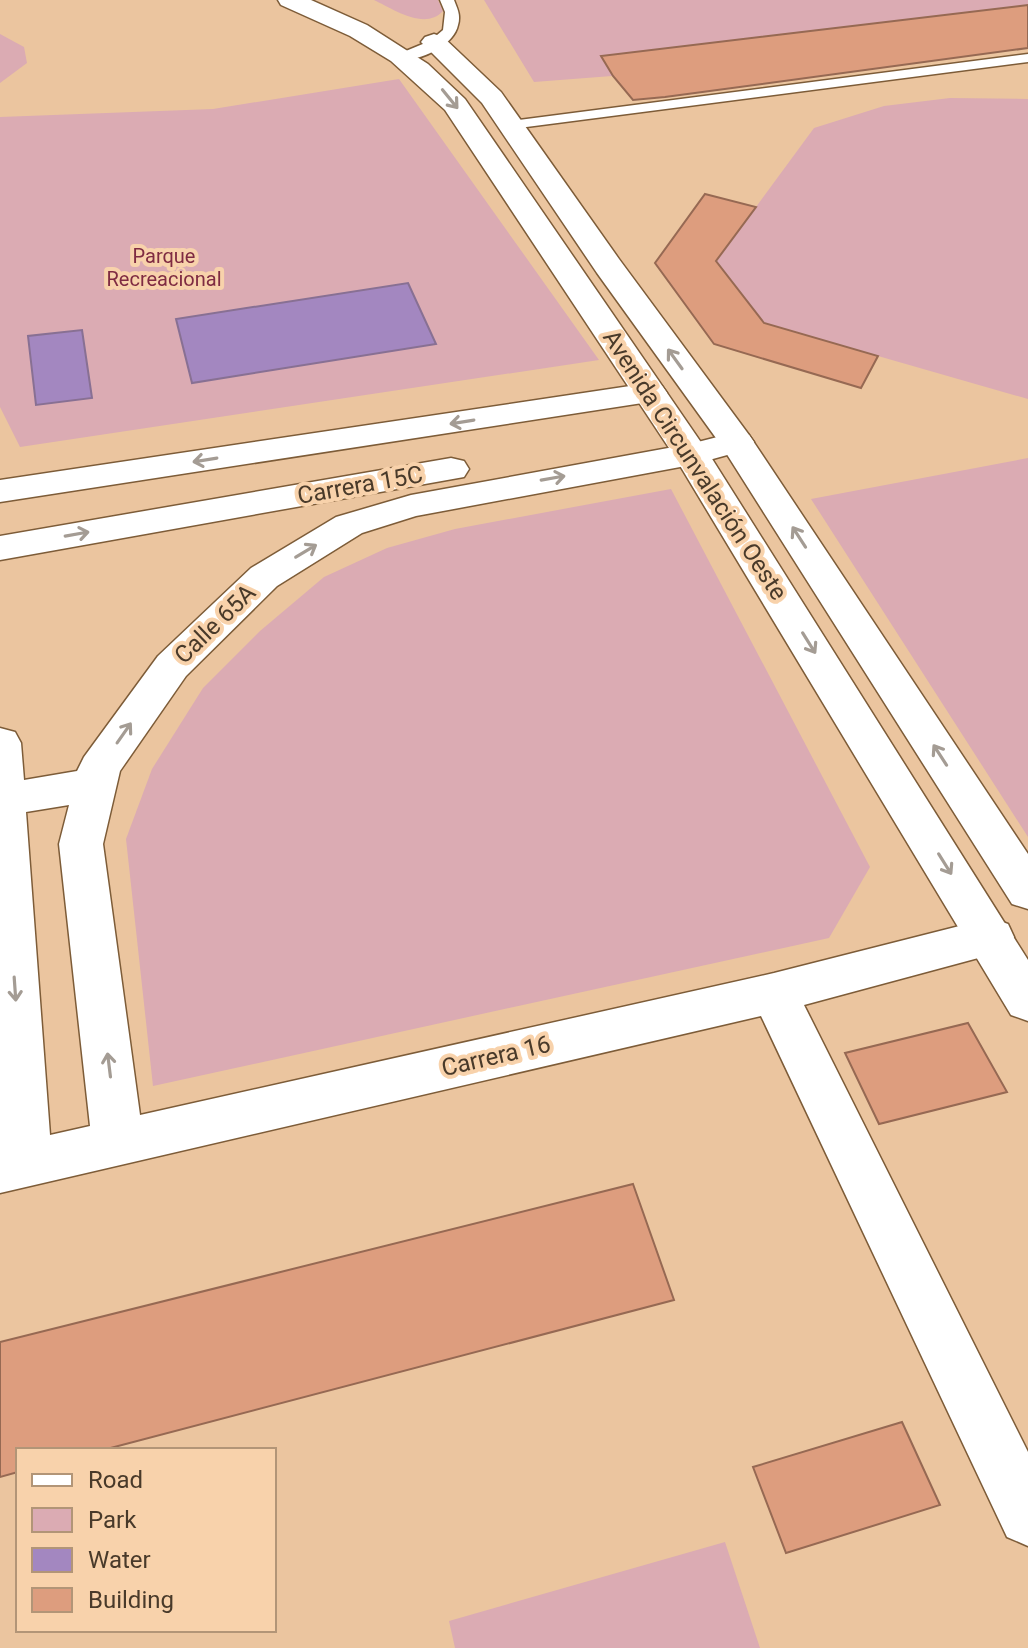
<svg xmlns="http://www.w3.org/2000/svg" width="1028" height="1648" font-family="Roboto,sans-serif">
<rect width="100%" height="100%" fill="#ebc59f"/>
<g fill="#dbabb3">
<path d="M374,0H438L443,11C425,31 393,9 374,0Z"/>
<path d="M484,0H1028V48L633,100L612,76L534,82Z"/>
<path d="M0,34L24,47L27,63L0,83Z"/>
<path d="M399,79L599,360L20,447L0,407V117L213,109Z"/>
<path d="M950,98L1028,99V399L878,356L861,388L714,344L655,263L705,194L756,207L814,128L884,106Z"/>
<path d="M1028,458V837L811,499Z"/>
<path d="M671,489L870,867L829,938L153,1086L126,839L152,769L203,688L260,631L324,577L387,548L455,529Z"/>
<path d="M725,1542L760,1648H455L449,1621Z"/>
</g>
<g fill="#a387c0" stroke="#887093" stroke-width="2">
<path d="M408,283L436,344L192,383L176,319Z"/>
<path d="M82,330L92,398L36,405L28,336Z"/>
</g>
<g fill="#dd9d7e" stroke="#966953" stroke-width="2">
<path d="M1028,5V48L665,97L633,100L613,76L601,56Z"/>
<path d="M705,194L756,207L716,261L764,323L878,356L861,388L714,344L655,263Z"/>
<path d="M968,1023L1007,1092L879,1124L845,1053Z"/>
<path d="M633,1184L674,1300L103,1450H18V1472L0,1477V1342Z"/>
<path d="M902,1422L940,1505L786,1553L753,1467Z"/>
</g>
<g fill="none" stroke-linecap="round" stroke-linejoin="round">
<defs>
<g id="lane">
<path d="M440,0H454C457,8 461,15 458,25C454,45 420,62 401,59V53L430,41L443,30L445,12Z"/>
<path d="M1028,54V62L511,129L504,125L511,121Z"/>
</g>
<g id="street">
<path d="M650,383L662,386L667,393L662,400L0,502V480Z"/>
<path d="M737,432L749,435L754,442L749,449L691,465L416,516L362,533L277,586L186,676L120,771L103,844L140,1115L774,973L991,918L1008,924L1014,937L1008,950L804,1005L1028,1452V1546L1007,1537L761,1016L0,1193V728L15,732L21,743L24,780L77,771L84,757L158,656L251,568L336,517L411,495L690,444ZM69,805L59,844L90,1126L50,1135L26,812Z"/>
<path d="M451,458L464,461L469,469L464,477L0,560V536Z"/>
</g>
<g id="primary">
<path d="M278,0H311L367,25L428,64L465,99L709,454L1028,960V1021L1011,1015L673,454L445,110L391,61L350,36L281,5Z"/>
<path d="M434,34L443,37L501,92L619,259L749,435L1028,854V909L1012,904L721,445L597,273L482,103L421,42L425,37Z"/>
</g>
</defs>
<use href="#lane" stroke="#7d5c38" stroke-width="3"/>
<use href="#street" stroke="#7d5c38" stroke-width="3"/>
<use href="#primary" stroke="#7d5c38" stroke-width="3"/>
<use href="#lane" fill="#fff" fill-rule="evenodd"/>
<use href="#street" fill="#fff" fill-rule="evenodd"/>
<use href="#primary" fill="#fff" fill-rule="evenodd"/>
</g>
<defs><path id="oneway-shaft" d="M-6 0H5M1.5-3L5.5 0L1.5 3" fill="none" stroke-width="1.6" stroke-linecap="round" stroke-linejoin="round" transform="scale(2)"/></defs>
<g stroke="#a49c94">
<use href="#oneway-shaft" transform="translate(450 99) rotate(51)"/>
<use href="#oneway-shaft" transform="translate(675 359) rotate(-126)"/>
<use href="#oneway-shaft" transform="translate(462 422) rotate(171)"/>
<use href="#oneway-shaft" transform="translate(205 460) rotate(171)"/>
<use href="#oneway-shaft" transform="translate(553 478) rotate(-10)"/>
<use href="#oneway-shaft" transform="translate(77 534) rotate(-10)"/>
<use href="#oneway-shaft" transform="translate(799 537) rotate(-123)"/>
<use href="#oneway-shaft" transform="translate(306 551) rotate(-31)"/>
<use href="#oneway-shaft" transform="translate(809 643) rotate(58)"/>
<use href="#oneway-shaft" transform="translate(124 733) rotate(-55)"/>
<use href="#oneway-shaft" transform="translate(940 755) rotate(-123)"/>
<use href="#oneway-shaft" transform="translate(945 864) rotate(58)"/>
<use href="#oneway-shaft" transform="translate(15 989) rotate(86)"/>
<use href="#oneway-shaft" transform="translate(109 1065) rotate(-97)"/>
</g>
<g text-anchor="middle" stroke-width="8" stroke-linejoin="round" paint-order="stroke">
<g font-size="20" fill="#7f2b42" stroke="#f8d2ab">
<text x="164" y="263">Parque<tspan x="164" dy="23">Recreacional</tspan></text>
</g>
<g font-size="24" fill="#493a2a" stroke="#f8d2ab">
<text transform="translate(695 465) rotate(57)" y="8">Avenida Circunvalación Oeste</text>
<text transform="translate(360 485) rotate(-10)" y="8">Carrera 15C</text>
<text transform="translate(215 624) rotate(-44)" y="8">Calle 65A</text>
<text transform="translate(496 1056) rotate(-13)" y="8">Carrera 16</text>
</g>
</g>
<rect x="16" y="1448" width="260" height="184" fill="#f8d2ab" stroke="#b29577" stroke-width="2"/>
<rect x="32" y="1474" width="40" height="12" fill="#ffffff" stroke="#b29577" stroke-width="2"/>
<text x="88" y="1488" font-size="24" fill="#493a2a">Road</text>
<rect x="32" y="1508" width="40" height="24" fill="#dbabb3" stroke="#b29577" stroke-width="2"/>
<text x="88" y="1528" font-size="24" fill="#493a2a">Park</text>
<rect x="32" y="1548" width="40" height="24" fill="#a387c0" stroke="#b29577" stroke-width="2"/>
<text x="88" y="1568" font-size="24" fill="#493a2a">Water</text>
<rect x="32" y="1588" width="40" height="24" fill="#dd9d7e" stroke="#b29577" stroke-width="2"/>
<text x="88" y="1608" font-size="24" fill="#493a2a">Building</text>
</svg>
